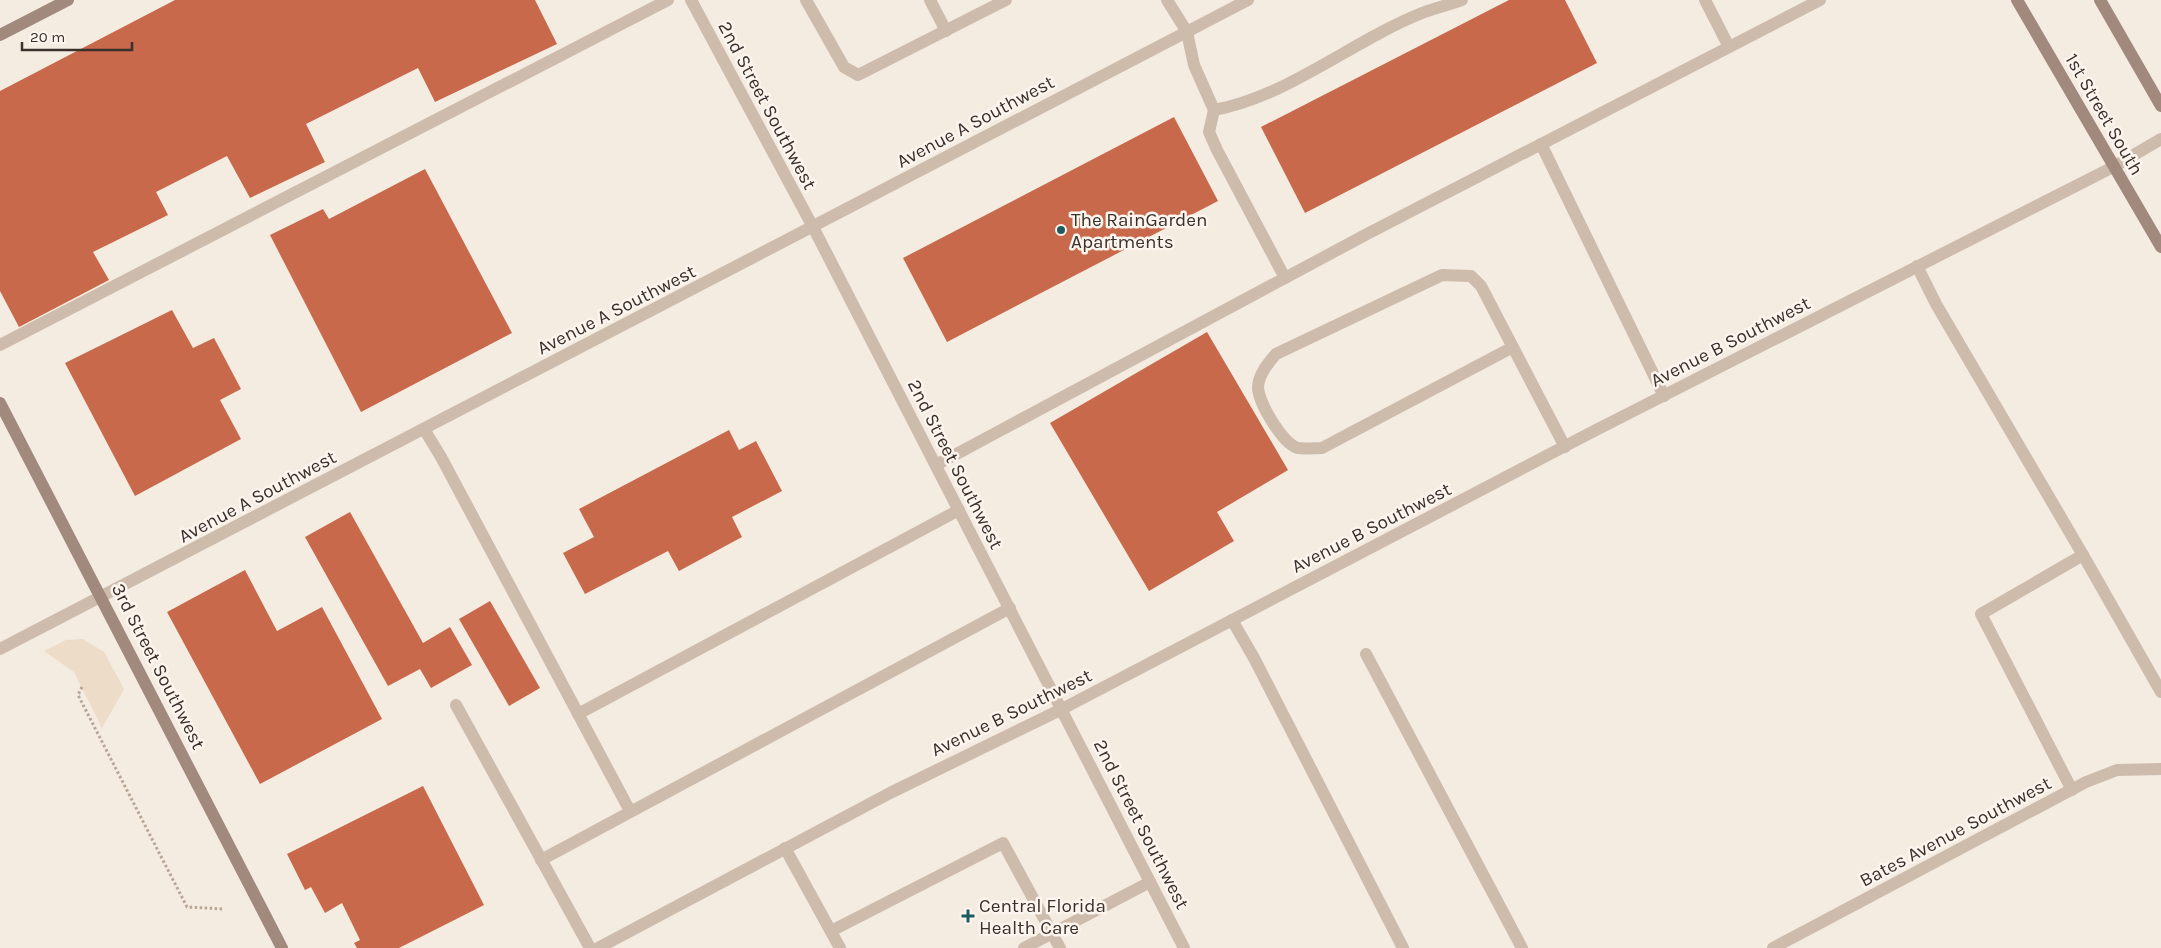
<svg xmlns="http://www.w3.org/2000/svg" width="2161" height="948" font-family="Karla,sans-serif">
<rect width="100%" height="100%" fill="#f4ebe1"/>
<path fill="#ecdcc8" d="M83,639L104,652L124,689L102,728L74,672L44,651L66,640Z"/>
<g fill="#c8694b">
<path d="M175,0H535L557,44L435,102L418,68L306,124L325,162L250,198L227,156L156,192L168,215L93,252L109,280L19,327L0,291V91Z"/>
<path d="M1509,0H1565L1597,63L1305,213L1261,127Z"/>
<path d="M1174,117L1218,201L947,342L903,258Z"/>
<path d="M425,169L512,333L361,412L270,235L323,209L329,219Z"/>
<path d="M172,310L193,348L214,338L241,389L220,400L241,439L135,496L65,363Z"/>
<path d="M1207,332L1288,470L1217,512L1234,541L1149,591L1050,423Z"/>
<path d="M729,430L739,450L756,441L782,491L732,517L742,537L679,571L668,551L585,594L563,553L594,537L579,509Z"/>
<path d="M350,512L423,643L450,627L472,665L431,688L420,669L388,686L305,537Z"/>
<path d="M245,570L277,631L322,607L382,719L260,784L167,612Z"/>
<path d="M490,601L540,688L509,706L459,619Z"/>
<path d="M423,786L484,905L399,948H357L354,943L360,940L342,903L325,913L311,887L305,890L287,854Z"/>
</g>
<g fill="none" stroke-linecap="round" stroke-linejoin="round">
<path stroke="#b9a596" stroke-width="3" stroke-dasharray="2.5 2.5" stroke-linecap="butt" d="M82,687L78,695L187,907L224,909"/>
<g stroke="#cdbbac" stroke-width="12">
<path d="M806,0L844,67L858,75L1006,0"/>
<path d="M930,0L946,31"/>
<path d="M1167,0L1187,32L1194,65L1214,110L1209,132L1217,150L1285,278"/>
<path d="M1705,0L1729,47"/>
<path d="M1214,110C1289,96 1352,41 1422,13C1435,8 1449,5 1462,0"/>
<path d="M1541,144L1664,396"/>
<path d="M1917,266L1936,304L2083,555L1981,614L2072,790"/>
<path d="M0,345L668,0"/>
<path d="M1513,347L1322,448C1314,448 1305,449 1298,448C1283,445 1259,403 1258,388C1258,375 1268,363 1276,354L1442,275L1471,276L1481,286L1565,447"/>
<path d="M424,429L441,457L630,811"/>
<path d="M936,465L1367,234L1820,0"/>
<path d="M2083,555L2161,692"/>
<path d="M1232,620L1254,658L1403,948"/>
<path d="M1366,654L1522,948"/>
<path d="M456,705L590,948"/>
<path d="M578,714L959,510"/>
<path d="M785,848L840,948"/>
<path d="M541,860L1010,608"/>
<path d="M831,931L1003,843L1060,948"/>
<path d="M1024,948L1150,882"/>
</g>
<g stroke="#cdbbac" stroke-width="12">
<path d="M691,0L813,227L1184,948"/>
<path d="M0,649L1248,0"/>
<path d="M598,948L890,793L1062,709L1594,431L2115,166L2161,139"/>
<path d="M1773,948L2086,782L2117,770L2161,769"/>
</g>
<g stroke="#a18a7d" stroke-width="12">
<path d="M2017,0L2161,247"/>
<path d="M2100,0L2161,106"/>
<path d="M0,35L68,0"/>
<path d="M0,403L282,948"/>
</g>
</g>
<g fill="#1f5a5e" stroke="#fbf5ee" stroke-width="2">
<circle cx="1061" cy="230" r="5"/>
<path d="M965.5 908.5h5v5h5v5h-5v5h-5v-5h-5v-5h5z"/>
</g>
<g text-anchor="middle" stroke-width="5" stroke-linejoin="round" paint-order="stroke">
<g font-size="19" fill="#3b302b" stroke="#fbf5ee">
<text transform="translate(768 105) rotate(62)" y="7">2nd Street Southwest</text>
<text transform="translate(2105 114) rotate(60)" y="7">1st Street South</text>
<text transform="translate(975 121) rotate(-28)" y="7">Avenue A Southwest</text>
<text transform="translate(616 309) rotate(-27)" y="7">Avenue A Southwest</text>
<text transform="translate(1730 341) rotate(-27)" y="7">Avenue B Southwest</text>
<text transform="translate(956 464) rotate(63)" y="7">2nd Street Southwest</text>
<text transform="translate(257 496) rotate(-28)" y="7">Avenue A Southwest</text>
<text transform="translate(1371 527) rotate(-27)" y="7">Avenue B Southwest</text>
<text transform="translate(159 666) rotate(63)" y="7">3rd Street Southwest</text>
<text transform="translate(1011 712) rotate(-26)" y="7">Avenue B Southwest</text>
<text transform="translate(1142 824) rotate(63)" y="7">2nd Street Southwest</text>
<text transform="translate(1955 831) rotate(-28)" y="7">Bates Avenue Southwest</text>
</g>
<g font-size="19" fill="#3b302b" stroke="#fbf5ee" text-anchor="start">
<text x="1071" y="226">The RainGarden<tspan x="1071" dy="22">Apartments</tspan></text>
<text x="979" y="912">Central Florida<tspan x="979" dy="22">Health Care</tspan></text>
</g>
</g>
<path d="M22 42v8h110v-8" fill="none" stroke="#3b302b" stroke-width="2.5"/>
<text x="30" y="42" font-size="15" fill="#3b302b" stroke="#fbf5ee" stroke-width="4" paint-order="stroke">20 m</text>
</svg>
